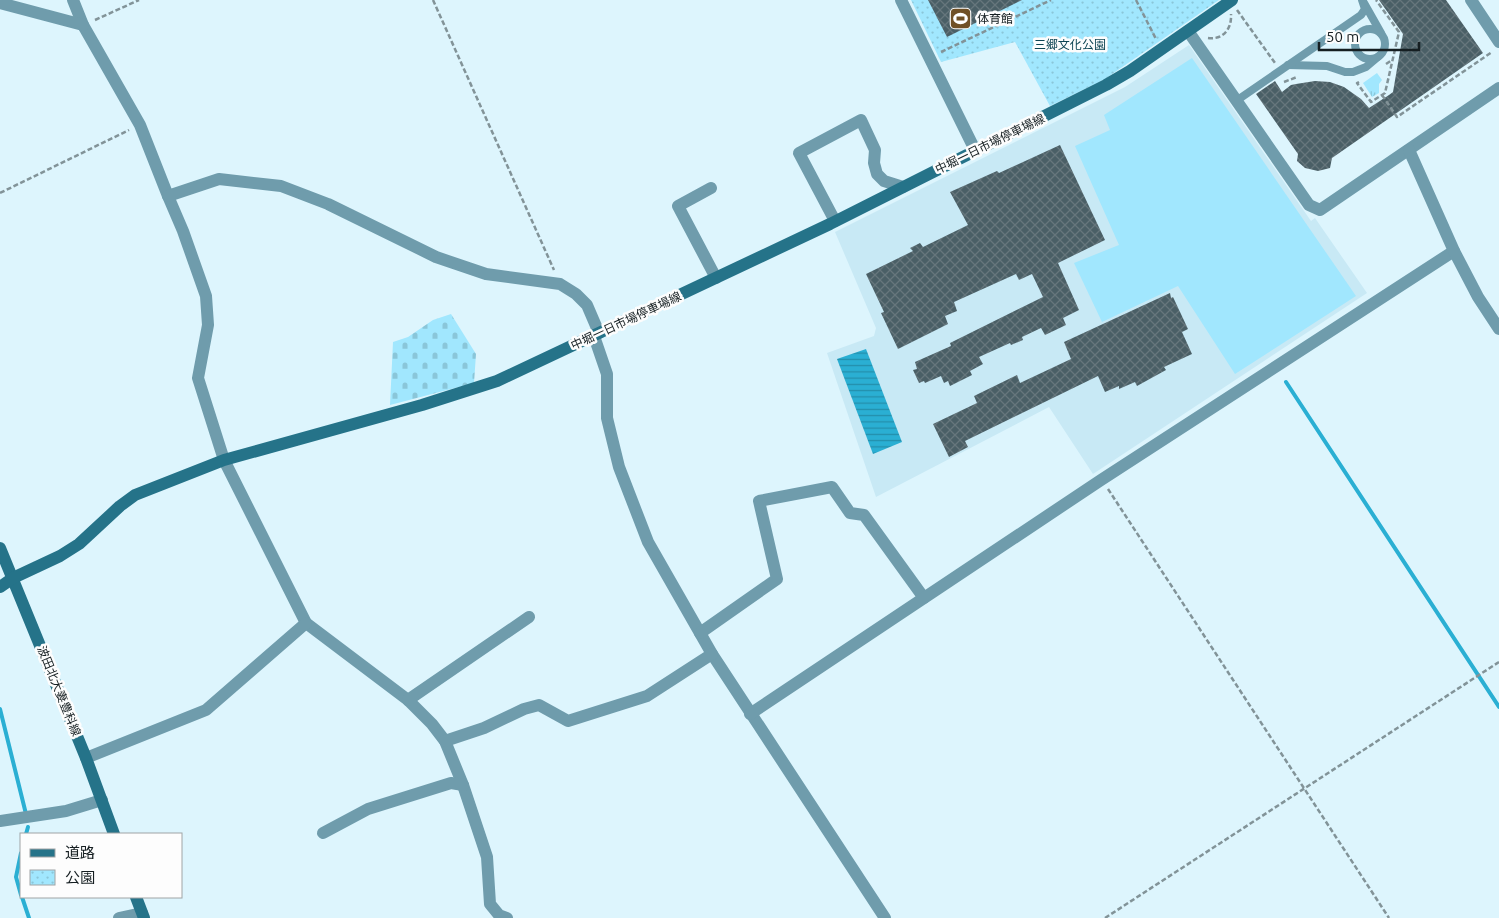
<svg xmlns="http://www.w3.org/2000/svg" width="1499" height="918" font-family="Ubuntu,'Noto Sans JP',sans-serif">
<defs>
<pattern id="grass-tufts" width="24" height="20" patternUnits="userSpaceOnUse" patternTransform="scale(1.25)"><rect width="24" height="20" fill="#a1e7fe"/><path d="M3 7l-1-3M5 7V3M7 7l1-3M15 17l-1-3M17 17v-4M19 17l1-3" fill="none" stroke="#8ac6d9"/></pattern>
<pattern id="cemetery-stones" width="16" height="16" patternUnits="userSpaceOnUse" patternTransform="scale(1.25)"><rect width="16" height="16" fill="#a1e7fe"/><path d="M2 7V4a2 2 0 0 1 4 0v3zM10 15v-3a2 2 0 0 1 4 0v3z" fill="#8ac6d9"/></pattern>
<pattern id="park-dots" width="8" height="8" patternUnits="userSpaceOnUse" patternTransform="scale(1.25)"><rect width="8" height="8" fill="#a1e7fe"/><path d="M2 2h.1M6 6h.1" fill="none" stroke="#8ac6d9" stroke-width="1.8" stroke-linecap="round"/></pattern>
<pattern id="water-rules" width="6" height="5" patternUnits="userSpaceOnUse" patternTransform="scale(1.25)"><rect width="6" height="5" fill="#2aafd3"/><path d="M0 2.5h6" fill="none" stroke="#238eab"/></pattern>
<pattern id="building-cross-hatch" width="8" height="8" patternUnits="userSpaceOnUse" patternTransform="scale(1.25)"><rect width="8" height="8" fill="#4a5f66"/><path d="M0 0l8 8M0 8l8-8" fill="none" stroke="#66767c"/></pattern>
</defs>
<rect width="100%" height="100%" fill="#ddf5fd"/>
<path fill="#c8e9f5" d="M1189,45L1311,221L1315,218L1367,293L1093,474L1049,407L876,497L827,353L874,336L876,328L835,232L1125,87Z"/>
<path fill="url(#grass-tufts)" d="M1377,73L1382,80L1379,84V93L1372,97L1363,83Z"/>
<path fill="url(#cemetery-stones)" d="M451,314L476,354L474,383L390,405L393,342L408,337L433,320Z"/>
<path fill="url(#park-dots)" d="M911,0H1219L1105,79L1050,106L1015,42L941,62Z"/>
<path fill="#a1e7fe" d="M1192,58L1356,296L1235,374L1178,286L1102,322L1074,263L1119,245L1075,146L1110,130L1104,115Z"/>
<path fill="url(#water-rules)" d="M866,349L902,442L873,454L837,359Z"/>
<g fill="none" stroke-linecap="round" stroke-linejoin="round">
<g stroke="#2aafd3" stroke-width="4">
<path d="M1286,382L1499,707"/>
<path d="M0,709L26,814"/>
<path d="M26,834L28,827"/>
<path d="M21,853L16,877L21,895"/>
<path d="M22,897L29,918"/>
</g>
</g>
<g fill="url(#building-cross-hatch)">
<path d="M928,0H1022L947,37Z"/>
<path d="M1379,0H1446L1483,53L1332,158L1330,168L1318,171L1305,168L1297,161L1298,154L1256,94L1275,81L1282,92L1291,85L1296,84L1315,81L1330,82L1344,87L1361,99L1369,108L1389,95L1393,92L1403,34Z"/>
<path d="M1060,145L1105,240L1058,263L1079,310L1063,318L1066,325L1045,335L1041,328L1022,337L1023,340L1011,345L1010,343L979,357L983,364L970,371L972,375L950,386L948,381L944,383L941,376L925,383L924,381L919,383L913,370L917,369L915,362L951,346L950,343L1043,297L1032,274L1019,280L1016,274L954,302L957,311L945,316L948,324L898,349L881,313L884,312L866,274L913,251L910,248L920,243L923,247L968,225L950,192L997,171L999,173Z"/>
<path d="M1170,293L1171,298L1173,297L1188,329L1182,332L1192,354L1164,367L1166,370L1137,386L1135,382L1119,389V386L1105,392L1098,376L965,441L968,447L949,457L933,424L977,403L974,396L1017,375L1020,383L1071,359L1064,342Z"/>
</g>
<g fill="none" stroke-linecap="round" stroke-linejoin="round">
<g stroke="#829398" stroke-width="2.5" stroke-dasharray="5 2.5" stroke-linecap="butt">
<path d="M433,0L554,270"/>
<path d="M1136,0L1156,39"/>
<path d="M1237,10L1275,63"/>
<path d="M95,20L139,0"/>
<path d="M1208,38C1223,40 1232,29 1231,14"/>
<path d="M941,52L1051,0"/>
<path d="M1386,64L1392,60"/>
<path d="M1284,82L1297,77"/>
<path d="M1359,82L1357,83L1371,102L1385,93L1399,32L1376,0"/>
<path d="M1382,95L1397,117L1492,52"/>
<path d="M0,193L129,130"/>
<path d="M1108,489L1389,918"/>
<path d="M1105,918L1499,662"/>
</g>
<g stroke="#6f9cac" stroke-width="8">
<path d="M1364,3L1381,33"/>
<circle cx="1370" cy="44" r="15"/>
<path d="M1288,65L1327,66L1345,72H1353L1366,67L1379,56"/>
<path d="M1236,101L1361,15L1365,9L1362,0"/>
</g>
<g stroke="#6f9cac" stroke-width="12">
<path d="M73,0L83,25L140,125L168,196L183,231L206,296L208,325L198,378L224,460L306,623L408,700L432,724L445,741L463,785L487,857L490,904L499,915L507,918"/>
<path d="M901,0L975,150"/>
<path d="M1471,0L1499,42"/>
<path d="M0,3L83,25"/>
<path d="M1188,31L1309,205L1320,210L1499,88"/>
<path d="M711,188L678,206L716,278"/>
<path d="M168,196L219,179L281,186L328,204L436,257L486,274L560,284L576,294L587,305L599,333"/>
<path d="M835,221L799,153L861,120L875,150L874,163L877,174L884,181L903,187"/>
<path d="M592,337L596,342L607,374V418L619,467L648,542L712,654L885,918"/>
<path d="M700,633L777,579L759,501L832,487L850,513L864,515L924,598"/>
<path d="M408,700L529,617"/>
<path d="M750,714L1101,480L1454,251"/>
<path d="M445,741L484,728L524,709L539,705L568,721L647,696L712,654"/>
<path d="M86,758L206,710L306,623"/>
<path d="M0,821L66,811L102,800"/>
<path d="M323,833L368,809L451,783L463,785"/>
<path d="M119,918L142,913"/>
</g>
<path stroke="#6f9cac" stroke-width="12" d="M1409,150L1454,251L1478,297L1499,329"/>
<g stroke="#257389" stroke-width="12">
<path d="M0,548L86,758L114,834"/>
<path d="M0,587L13,578L60,556L79,544L120,506L135,495L224,460L422,405L497,381L830,224L1106,85L1130,71L1232,0"/>
<path d="M136,897L144,918"/>
</g>
</g>
<defs>
<symbol id="stadium-square" viewBox="-11 -11 22 22"><rect x="-9" y="-9" width="18" height="18" rx="4" fill="#705026" stroke="#fdfdfd"/><path d="M0-5a6.5 5 0 1 0 0 10a6.5 5 0 1 0 0-10ZM-3.5-1.8h7v3.6h-7Z" fill="#fff"/></symbol>
</defs>
<g fill-rule="evenodd">
<use href="#stadium-square" x="948" y="6" width="25" height="25"/>
</g>
<g text-anchor="middle" stroke-width="5" stroke-linejoin="round" paint-order="stroke">
<g font-size="12" fill="#151e21" stroke="#fdfdfd" text-anchor="start">
<text x="977" y="23">体育館</text>
</g>
<g font-size="12" fill="#0d4453" stroke="#fdfdfd">
<text x="1070" y="49">三郷文化公園</text>
</g>
<g font-size="12" fill="#151e21" stroke="#fdfdfd">
<text transform="translate(990 144) rotate(-26)" y="4">中堀一日市場停車場線</text>
<text transform="translate(626 321) rotate(-25)" y="4">中堀一日市場停車場線</text>
<text transform="translate(59 691) rotate(68)" y="4">波田北大妻豊科線</text>
</g>
</g>
<rect x="20" y="833" width="162" height="65" fill="#fdfdfd" stroke="#a0a4a5"/>
<rect x="30" y="849" width="25" height="8" fill="#257389" stroke="#a0a4a5"/>
<text x="65" y="858" font-size="15" fill="#151e21">道路</text>
<rect x="30" y="870" width="25" height="15" fill="url(#park-dots)" stroke="#a0a4a5"/>
<text x="65" y="883" font-size="15" fill="#151e21">公園</text>
<path d="M1319 42v8h100v-8" fill="none" stroke="#151e21" stroke-width="2.5"/>
<text x="1326" y="42" font-size="15" fill="#151e21" stroke="#fdfdfd" stroke-width="4" paint-order="stroke">50 m</text>
</svg>
